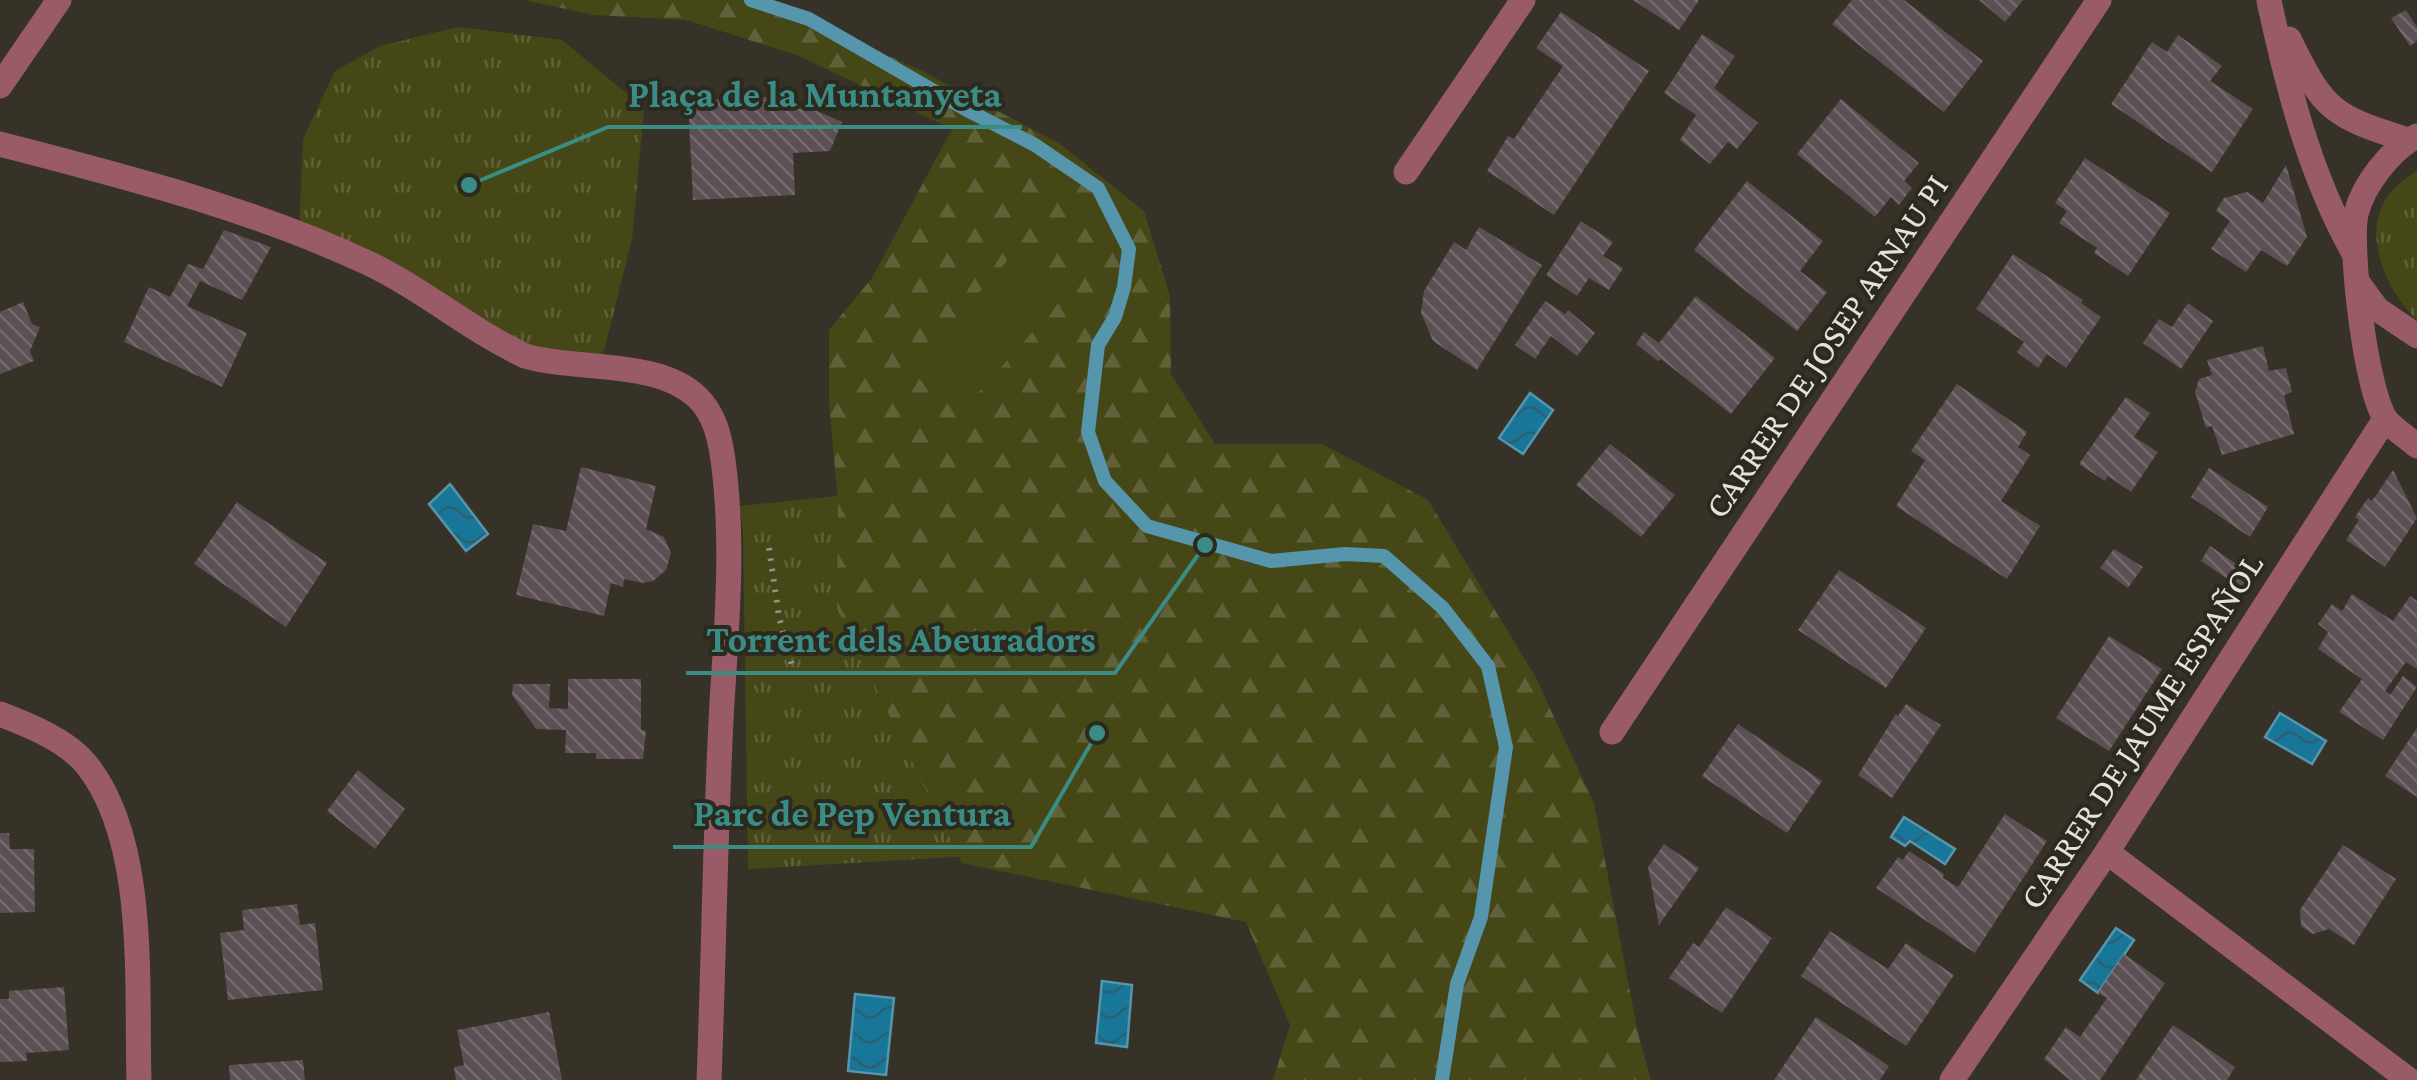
<svg xmlns="http://www.w3.org/2000/svg" width="2417" height="1080" font-family="'Crimson Pro',serif">
<defs>
<pattern id="grass-tufts" width="24" height="20" patternUnits="userSpaceOnUse" patternTransform="scale(2.5)"><rect width="24" height="20" fill="#454717"/><path d="M3 7l-1-3M5 7V3M7 7l1-3M15 17l-1-3M17 17v-4M19 17l1-3" fill="none" stroke="#606138"/></pattern>
<pattern id="forest-firs" width="22" height="20" patternUnits="userSpaceOnUse" patternTransform="scale(2.5)"><rect width="22" height="20" fill="#454717"/><path d="M5 1l3.5 6h-7zM16 11l3.5 6h-7z" fill="#606138"/></pattern>
<pattern id="water-waves" width="16" height="10" patternUnits="userSpaceOnUse" patternTransform="scale(2.5)"><rect width="16" height="10" fill="#187699"/><path d="M0 5q4-4 8 0t8 0" fill="none" stroke="#2c6072"/></pattern>
<pattern id="building-back-hatch" width="6" height="6" patternUnits="userSpaceOnUse" patternTransform="scale(2.5)"><rect width="6" height="6" fill="#5d5054"/><path d="M-1 5l2 2M0 0l6 6M5-1l2 2" fill="none" stroke="#74696c"/></pattern>
</defs>
<rect width="100%" height="100%" fill="#363228"/>
<g fill="url(#grass-tufts)">
<path d="M458,27L562,40L644,108L632,240L600,367L551,364L299,232L303,139L335,71L380,46Z"/>
<path d="M2417,171V320C2389,294 2364,241 2383,204C2390,189 2404,179 2417,171Z"/>
<path d="M972,482L1372,615L1305,1037L1260,914L972,856L748,869L743,533L740,506Z"/>
</g>
<path fill="url(#forest-firs)" d="M524,0H765L922,71L1060,144L1144,211L1170,296L1171,374L1215,444H1322L1428,500L1535,676L1594,803L1638,1034L1651,1080H1273L1290,1025L1246,922L962,863L837,609L838,501L829,403V330L872,278L952,129L799,56L687,20L594,15Z"/>
<path fill="#454717" d="M1015,252L1065,296L959,414L910,371Z"/>
<g fill="url(#water-waves)" stroke="#5596ad" stroke-width="2.5">
<path d="M1530,393L1553,410L1523,454L1499,438Z"/>
<path d="M450,484L488,534L466,551L429,504Z"/>
<path d="M2280,713L2326,741L2312,764L2265,737Z"/>
<path d="M1904,817L1955,849L1945,864L1910,841L1905,846L1891,837Z"/>
<path d="M2116,928L2134,940L2098,993L2080,980Z"/>
<path d="M1102,981L1132,985L1127,1047L1096,1043Z"/>
<path d="M855,994L894,998L886,1075L848,1071Z"/>
</g>
<g fill="none" stroke-linecap="round" stroke-linejoin="round">
<path stroke="#5596ad" stroke-width="14" d="M751,0L809,19L967,110L1035,145L1098,188L1129,249L1124,287L1115,317L1098,345L1088,432L1105,481L1147,526L1271,561L1345,554L1384,556L1443,608L1488,666L1506,747L1481,917L1457,984L1442,1080"/>
</g>
<g fill="url(#building-back-hatch)">
<path d="M1633,0H1699L1679,30Z"/>
<path d="M1852,0H1904L1983,61L1944,112L1832,24Z"/>
<path d="M1979,0H2023L2005,22Z"/>
<path d="M2406,10L2417,27V41L2410,46L2391,18Z"/>
<path d="M1561,12L1649,71L1554,215L1487,171L1508,136L1514,139L1563,66L1536,48Z"/>
<path d="M1702,34L1735,56L1714,88L1758,123L1737,149L1728,142L1710,164L1680,140L1696,115L1664,93Z"/>
<path d="M2178,35L2222,66L2210,81L2253,109L2212,172L2111,104L2152,42L2167,52Z"/>
<path d="M790,96L791,109L810,108L842,122L830,151L793,153L795,195L693,200L688,101Z"/>
<path d="M1841,99L1919,163L1904,181L1912,188L1899,205L1891,197L1875,217L1797,154Z"/>
<path d="M2085,158L2170,213L2128,276L2094,253L2097,248L2059,223L2067,211L2055,203Z"/>
<path d="M2286,165L2307,237L2287,266L2261,250L2246,272L2211,249L2230,221L2216,211L2224,198L2247,192L2263,203Z"/>
<path d="M1747,181L1823,241L1800,271L1827,292L1797,331L1694,250Z"/>
<path d="M1581,221L1613,242L1603,256L1623,268L1609,290L1589,278L1577,296L1546,275Z"/>
<path d="M1479,227L1542,265L1477,370L1433,341L1421,313L1424,291L1454,242L1466,250Z"/>
<path d="M224,230L271,247L242,300L200,281L187,306L247,333L222,387L124,342L149,287L170,297L188,264L203,269Z"/>
<path d="M2013,254L2083,300L2081,303L2101,317L2066,368L2047,354L2038,368L2017,352L2024,342L1976,309Z"/>
<path d="M1696,296L1775,358L1731,414L1661,359L1658,361L1636,344L1644,332L1659,343Z"/>
<path d="M1545,301L1565,314L1568,310L1595,333L1577,356L1551,336L1535,359L1515,345Z"/>
<path d="M23,302L32,324L40,327L30,351L34,361L0,374V312Z"/>
<path d="M2188,303L2213,321L2181,369L2143,343L2159,319L2172,327Z"/>
<path d="M2263,346L2269,371L2286,368L2292,392L2284,395L2294,434L2222,455L2212,426L2206,428L2195,392L2199,379L2212,375L2207,360Z"/>
<path d="M1957,384L2027,432L2018,447L2030,455L2001,501L2040,526L2007,579L1896,506L1925,460L1911,451Z"/>
<path d="M2126,397L2150,413L2134,437L2158,452L2131,492L2108,476L2105,481L2079,464Z"/>
<path d="M1610,444L1675,495L1641,537L1576,485Z"/>
<path d="M581,467L656,486L646,529L664,537L671,553L666,570L653,581L643,583L624,579L623,587L611,583L604,616L516,595L533,524L566,531Z"/>
<path d="M2209,468L2268,507L2250,537L2191,497Z"/>
<path d="M2393,470L2417,518L2385,567L2346,540L2359,520L2355,517L2368,498L2372,501Z"/>
<path d="M237,502L327,563L286,627L194,564Z"/>
<path d="M2210,546L2251,574L2241,588L2201,561Z"/>
<path d="M2114,549L2143,567L2128,588L2100,568Z"/>
<path d="M1839,570L1926,628L1886,688L1798,630Z"/>
<path d="M2352,594L2393,621L2410,596L2417,601V669L2406,662L2385,691L2390,695L2403,676L2417,687L2383,740L2339,712L2362,679L2318,649L2328,632L2318,624L2332,604L2342,611Z"/>
<path d="M2109,636L2162,669L2109,751L2056,718Z"/>
<path d="M568,679H641V730L646,731L643,759H596V753H565L566,730L536,729L512,695L513,684H550L549,708L568,709Z"/>
<path d="M1906,704L1941,725L1892,798L1858,775L1896,714L1898,716Z"/>
<path d="M1738,724L1822,781L1787,833L1702,776Z"/>
<path d="M2417,728V797L2385,776Z"/>
<path d="M358,770L405,809L375,849L327,811Z"/>
<path d="M2005,814L2047,841L1975,953L1876,888L1898,857L1903,860L1909,851L1944,874L1943,878L1958,887Z"/>
<path d="M0,833H9L10,849H34L35,912L0,913Z"/>
<path d="M1664,844L1699,868L1659,925L1648,867Z"/>
<path d="M2343,845L2396,879L2354,945L2329,929L2313,934L2301,926L2300,910Z"/>
<path d="M297,904L300,925L315,923L323,990L228,1000L220,933L244,930L242,910Z"/>
<path d="M1726,907L1772,938L1722,1013L1669,978L1693,943L1699,947Z"/>
<path d="M1830,931L1888,969L1906,943L1954,975L1906,1046L1801,976Z"/>
<path d="M2124,954L2165,983L2100,1080H2070L2044,1059L2066,1027L2080,1037L2107,998L2098,993Z"/>
<path d="M64,987L69,1050L26,1053L27,1061L0,1062V999H9V991Z"/>
<path d="M549,1012L562,1080H456L454,1067L464,1065L457,1030Z"/>
<path d="M1816,1017L1889,1066L1880,1080H1774Z"/>
<path d="M2173,1025L2235,1067L2227,1080H2136Z"/>
<path d="M303,1060L305,1080H230L229,1065Z"/>
</g>
<g fill="none" stroke-linecap="round" stroke-linejoin="round">
<path stroke="#949189" stroke-width="6" stroke-dasharray="2.5 8" stroke-linecap="butt" d="M769,548L779,617L792,665"/>
<g stroke="#995b68" stroke-width="25">
<path d="M2269,1C2288,88 2309,172 2352,250"/>
<path d="M2289,39C2324,111 2332,116 2408,140"/>
<path d="M0,86L59,0"/>
<path d="M2417,136C2391,149 2363,185 2356,214C2349,247 2366,395 2387,421C2395,430 2408,438 2417,446"/>
<path d="M0,144C126,177 250,208 368,263C423,289 470,330 525,356C576,371 659,359 698,398C715,415 720,438 723,460C734,539 727,623 722,702C715,828 714,954 709,1080"/>
<path d="M1406,172L1523,0"/>
<path d="M2358,283L2377,309L2417,336"/>
<path d="M0,714C29,725 66,740 86,764C148,840 136,985 139,1080"/>
<path d="M1612,732L2099,0"/>
<path d="M2107,852L2409,1080"/>
<path d="M1952,1080L2107,852L2385,419"/>
</g>
</g>
<g text-anchor="middle" stroke-width="8" stroke-linejoin="round" paint-order="stroke">
<g font-size="35" fill="#e4e2db" stroke="#2c291e">
<text transform="translate(1826 346) rotate(-56)" y="12">CARRER DE JOSEP ARNAU PI</text>
<text transform="translate(2141 731) rotate(-57)" y="12">CARRER DE JAUME ESPAÑOL</text>
</g>
</g>
<path fill="none" stroke="#3a8c84" stroke-width="4" d="M469 185L608 127H1022M1205 545L1115 673H686M1097 733L1031 847H673"/>
<g fill="#3a8c84" stroke="#2c291e" stroke-width="4">
<circle cx="469" cy="185" r="10"/>
<circle cx="1205" cy="545" r="10"/>
<circle cx="1097" cy="733" r="10"/>
</g>
<g font-size="38" text-anchor="middle" font-weight="bold" fill="#3a8c84" stroke="#2c291e" stroke-width="8" stroke-linejoin="round" paint-order="stroke">
<text x="815" y="107">Plaça de la Muntanyeta</text>
<text x="901" y="652">Torrent dels Abeuradors</text>
<text x="852" y="826">Parc de Pep Ventura</text>
</g>
</svg>
